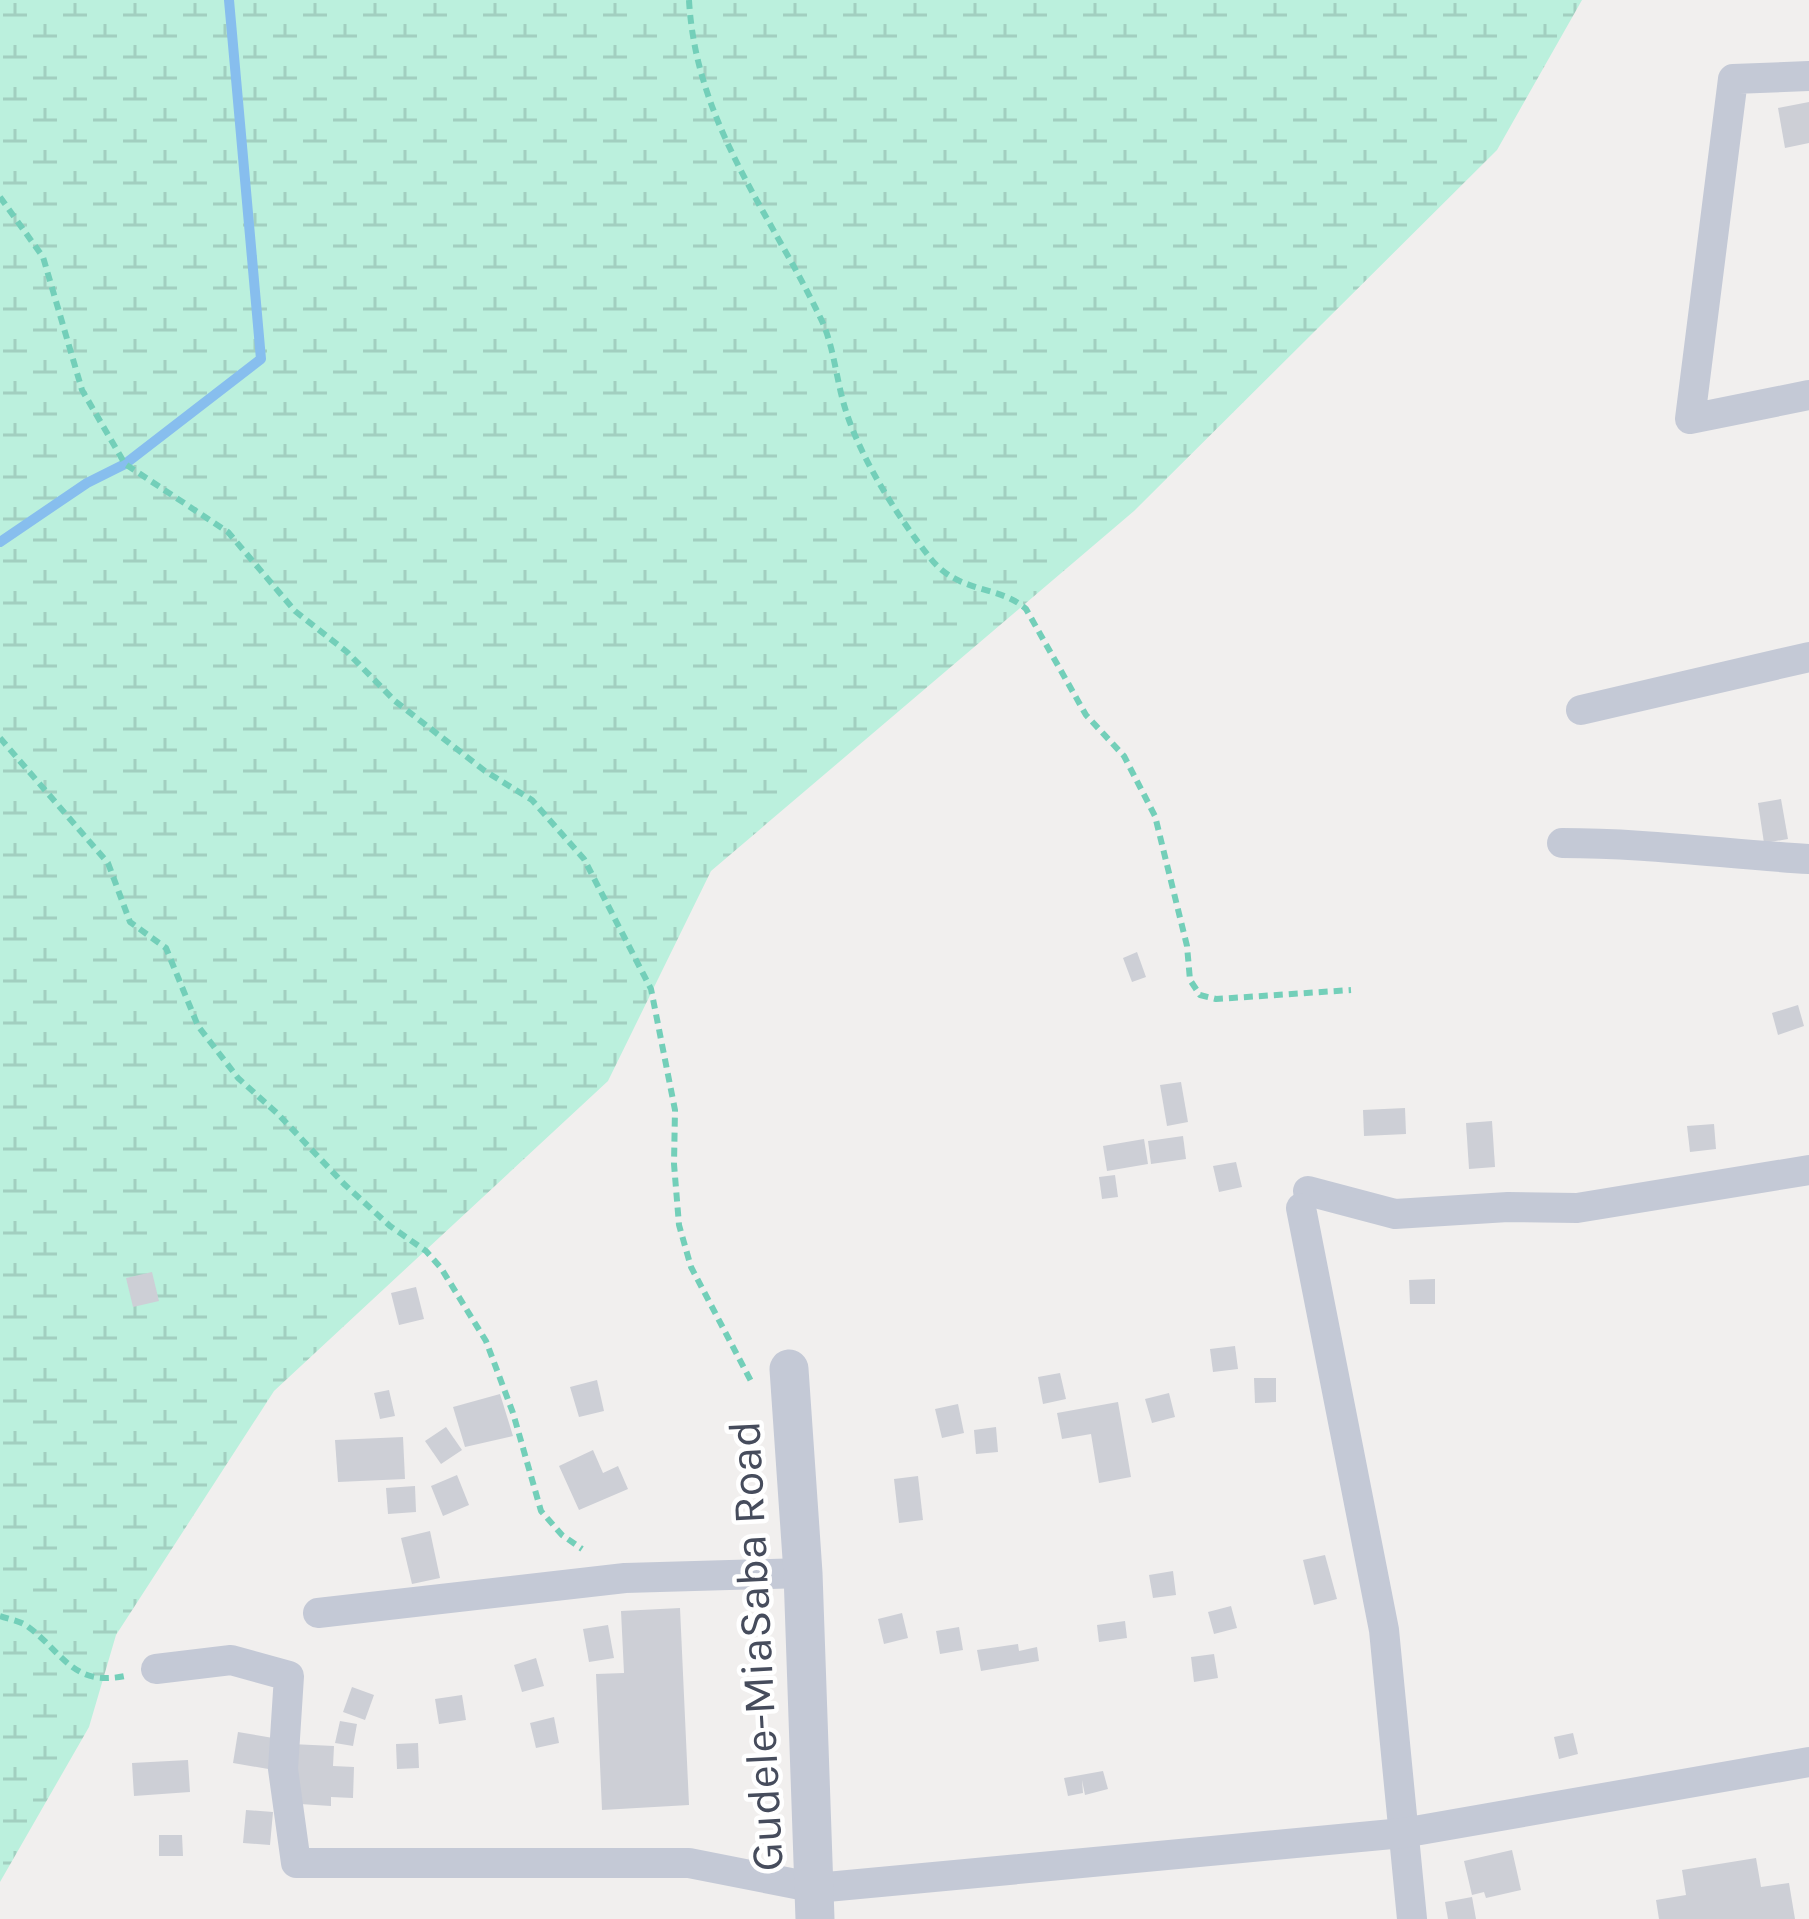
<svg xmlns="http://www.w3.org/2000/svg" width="1809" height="1919" font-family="Karla,sans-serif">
<defs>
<pattern id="wetland-marsh" width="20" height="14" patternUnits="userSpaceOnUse" patternTransform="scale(3)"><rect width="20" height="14" fill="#bbf0dd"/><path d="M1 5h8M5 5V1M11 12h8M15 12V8" fill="none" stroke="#a2cfc0"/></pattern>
</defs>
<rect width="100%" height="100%" fill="#f1efee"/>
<path fill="url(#wetland-marsh)" d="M0,0H1582L1497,150L1134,511L711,871L608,1081L274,1391L116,1635L89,1727L0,1882Z"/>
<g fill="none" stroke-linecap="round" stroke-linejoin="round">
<path stroke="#87beee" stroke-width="10" d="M0,542L87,483L125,464L261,359L229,0"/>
</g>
<g fill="#cdcfd6">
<path d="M1809,102V143L1785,148L1778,108Z"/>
<path d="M1781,799L1788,839L1764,843L1758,803Z"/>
<path d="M1137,952L1146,977L1132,982L1123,958Z"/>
<path d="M1798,1005L1804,1026L1778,1035L1772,1013Z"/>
<path d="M1181,1082L1188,1122L1167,1126L1160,1085Z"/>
<path d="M1405,1108L1406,1134L1364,1136L1363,1110Z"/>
<path d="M1492,1121L1495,1167L1469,1169L1466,1123Z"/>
<path d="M1714,1124L1716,1149L1690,1152L1687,1126Z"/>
<path d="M1183,1136L1186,1159L1151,1164L1148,1141Z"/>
<path d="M1144,1139L1148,1164L1107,1171L1103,1146Z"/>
<path d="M1236,1162L1242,1187L1219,1192L1213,1166Z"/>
<path d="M1115,1175L1118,1197L1102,1199L1099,1177Z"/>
<path d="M152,1272L159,1301L133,1307L126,1278Z"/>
<path d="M1435,1279V1304H1410L1409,1280Z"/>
<path d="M416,1287L424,1319L399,1325L391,1293Z"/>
<path d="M1235,1346L1238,1369L1213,1372L1210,1349Z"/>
<path d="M1060,1373L1066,1399L1043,1404L1038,1377Z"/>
<path d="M1254,1378H1276V1402L1255,1403Z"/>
<path d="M597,1380L604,1411L579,1417L570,1387Z"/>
<path d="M389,1390L395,1416L380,1419L374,1393Z"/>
<path d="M1169,1393L1175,1417L1152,1423L1145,1399Z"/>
<path d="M500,1394L513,1436L465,1447L453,1407Z"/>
<path d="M1118,1402L1131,1477L1099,1483L1091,1434L1062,1439L1057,1413Z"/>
<path d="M958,1404L964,1433L942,1438L935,1409Z"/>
<path d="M446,1427L462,1450L441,1464L425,1441Z"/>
<path d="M996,1427L998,1452L976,1454L974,1430Z"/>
<path d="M403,1437L405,1479L338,1482L335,1440Z"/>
<path d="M593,1450L603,1473L618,1466L628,1489L579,1510L559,1466Z"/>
<path d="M457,1475L469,1505L443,1516L431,1486Z"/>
<path d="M918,1476L923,1520L899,1523L894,1479Z"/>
<path d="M415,1486L416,1512L388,1514L386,1488Z"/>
<path d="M430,1531L440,1578L412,1584L401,1538Z"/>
<path d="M1325,1555L1337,1599L1314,1605L1303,1560Z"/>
<path d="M1173,1571L1176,1595L1153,1598L1149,1575Z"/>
<path d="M1231,1606L1237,1628L1214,1634L1208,1612Z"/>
<path d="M680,1608L689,1805L602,1810L596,1674L624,1673L621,1611Z"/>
<path d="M902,1613L908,1638L884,1644L878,1619Z"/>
<path d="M1125,1621L1127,1638L1099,1642L1097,1625Z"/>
<path d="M608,1625L614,1658L589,1662L583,1629Z"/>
<path d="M959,1627L963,1650L940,1654L936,1631Z"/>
<path d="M1018,1644L1019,1651L1037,1647L1039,1661L981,1671L977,1650Z"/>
<path d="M1214,1654L1218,1678L1194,1682L1191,1657Z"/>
<path d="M536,1658L544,1686L522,1692L514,1665Z"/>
<path d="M352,1687L374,1695L365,1720L343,1712Z"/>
<path d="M462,1695L466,1720L439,1724L435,1699Z"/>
<path d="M554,1717L559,1743L536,1748L530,1723Z"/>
<path d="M340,1721L357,1724L353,1746L335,1743Z"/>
<path d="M238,1732L279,1739L274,1770L233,1763Z"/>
<path d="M1573,1733L1578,1754L1559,1759L1554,1737Z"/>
<path d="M418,1743L419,1768L397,1769L396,1744Z"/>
<path d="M291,1744L334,1746L333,1766L354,1767L353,1798L331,1797V1806L300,1804Z"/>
<path d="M188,1760L190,1792L134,1796L132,1763Z"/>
<path d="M1103,1771L1108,1789L1085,1795L1082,1780L1083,1793L1068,1796L1064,1778Z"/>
<path d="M246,1810L273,1812L270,1845L243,1843Z"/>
<path d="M159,1835H182L183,1856H159Z"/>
<path d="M1512,1850L1521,1890L1486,1898L1484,1892L1472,1895L1464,1861Z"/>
<path d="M1756,1858L1761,1887L1789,1883L1795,1919H1659L1656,1900L1686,1895L1682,1870Z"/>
<path d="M1472,1897L1476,1919H1448L1445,1902Z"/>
</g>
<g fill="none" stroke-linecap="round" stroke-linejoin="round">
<g stroke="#73cfb9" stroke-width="6" stroke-dasharray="9 6" stroke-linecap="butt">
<path d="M689,0C696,124 770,212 821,319C834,346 836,379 845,408C860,458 899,519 931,559C959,594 1000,585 1026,609L1086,715L1124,756L1155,816L1187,946L1190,980L1200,995L1216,999L1351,990"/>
<path d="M0,197L43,257L82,390L125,464L228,532L295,611L347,652L395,701L485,771L532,800L584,859L651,989L675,1110L674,1164L679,1225L691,1267L752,1383"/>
<path d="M0,738L108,863L130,922L166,948L198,1026L238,1078L278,1114L344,1184L390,1226L426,1251L441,1268L486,1341L513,1413L541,1511L562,1535L582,1549"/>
<path d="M0,1616C9,1619 20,1621 27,1626C63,1652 72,1687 125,1676"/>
</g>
<g stroke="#c4c9d6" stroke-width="30">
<path d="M1809,76L1733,79L1690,419L1809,395"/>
<path d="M1581,710L1809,657"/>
<path d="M1562,843C1645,843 1726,854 1809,859"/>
<path d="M1308,1191L1395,1214L1508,1207L1577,1208L1809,1170"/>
<path d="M1301,1208L1384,1630L1412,1919"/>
<path d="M318,1613L625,1578L803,1573"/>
<path d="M156,1669L231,1660L289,1676L283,1769L296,1863H689L816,1888L1403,1833L1809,1762"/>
</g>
<path stroke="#c4c9d6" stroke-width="39" d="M789,1369L803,1573L815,1919"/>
</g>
<g text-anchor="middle" stroke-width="9" stroke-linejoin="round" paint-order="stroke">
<g font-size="45" fill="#464c5c" stroke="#fff">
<text transform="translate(755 1646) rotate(-93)" y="16">Gudele-MiaSaba Road</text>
</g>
</g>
</svg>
